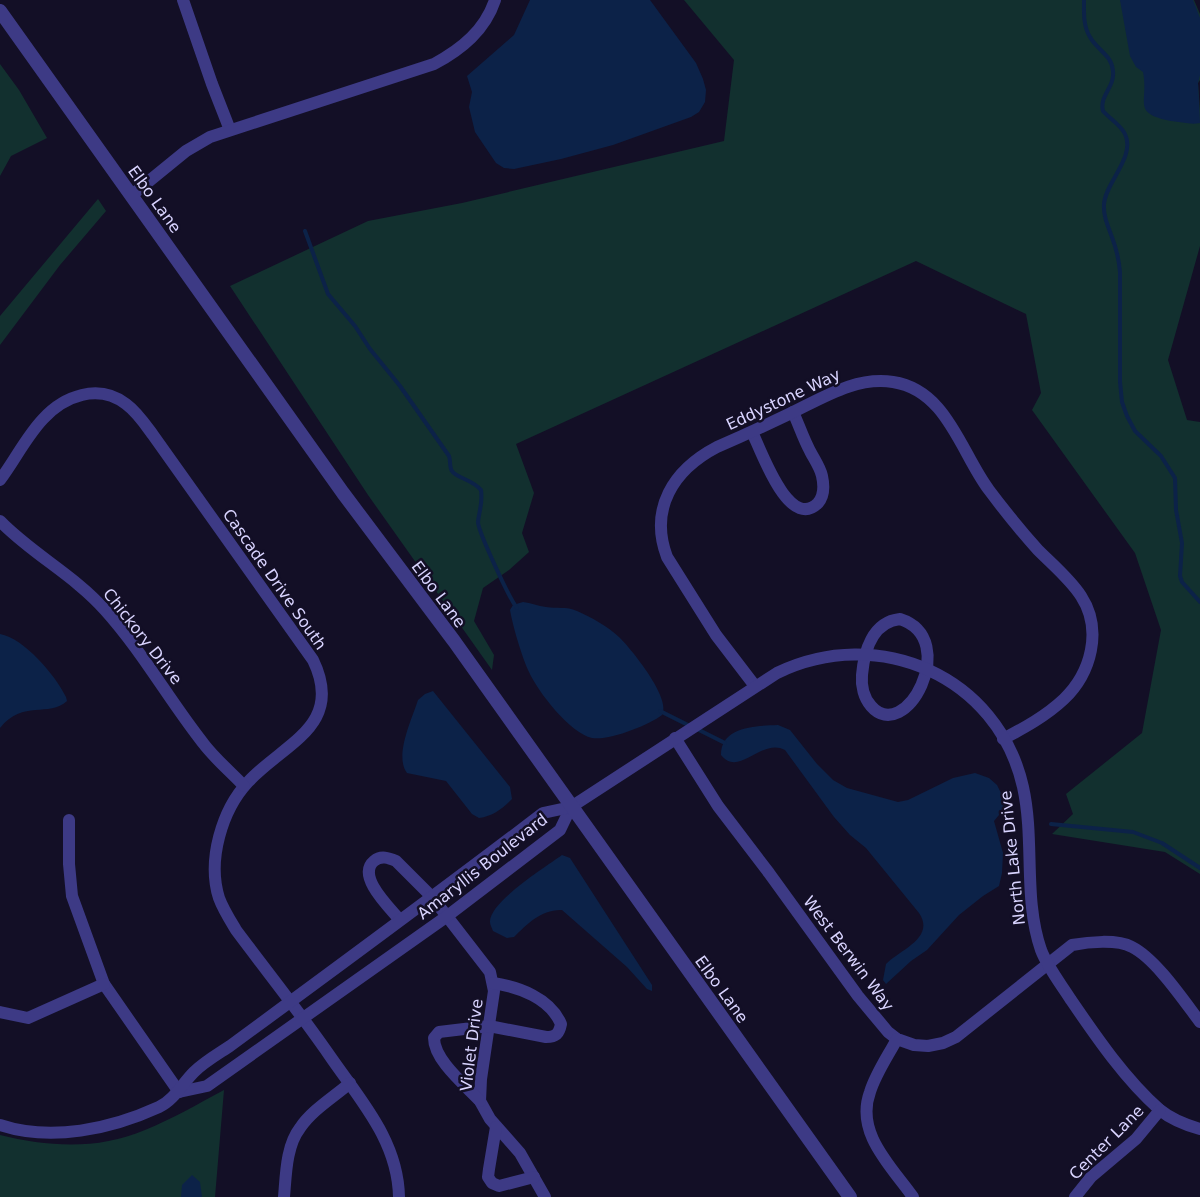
<svg xmlns="http://www.w3.org/2000/svg" width="1200" height="1197" font-family="'DejaVu Sans',sans-serif">
<rect width="100%" height="100%" fill="#130f26"/>
<g fill="#12302f">
<path d="M684,0H1194L1200,14V80L1198,83L1200,110V246L1168,360L1187,420L1200,422V874L1165,852L1052,834L1073,814L1066,794L1142,733L1161,630L1135,553L1032,410L1041,393L1026,314L916,261L516,444L534,493L522,533L529,552L509,570L483,588L474,621L494,655L492,670L368,495L230,286L368,221L462,203L724,141L734,60Z"/>
<path d="M0,64L19,90L47,138L11,156L0,176Z"/>
<path d="M98,199L106,211L60,265L0,345V316Z"/>
<path d="M224,1090L215,1197H0V1135C48,1147 99,1150 145,1130C172,1119 198,1104 224,1090Z"/>
</g>
<g fill="#0c2248">
<path d="M530,0H650L696,63L703,79L706,90L705,102L699,112L691,117L613,145L561,159L514,169L504,168L496,163L475,132L469,107L472,92L467,76L514,35Z"/>
<path d="M1120,0H1193L1200,18V75L1198,83L1200,123C1191,125 1181,122 1171,121C1131,113 1149,103 1143,72L1136,67L1130,56Z"/>
<path d="M523,602C531,603 538,606 546,607C557,609 566,606 577,611C591,617 609,627 620,638C632,650 672,699 662,715C649,725 609,741 592,738C570,733 538,692 529,672C522,657 513,627 510,610L513,605Z"/>
<path d="M0,634C24,638 56,676 66,697L67,701C49,718 23,699 0,728Z"/>
<path d="M433,691L510,787L512,799C502,809 493,816 479,818L472,814L446,781L407,773C394,756 412,719 418,700L425,694Z"/>
<path d="M778,725L790,730L817,764L833,780L847,788L898,802L908,800L953,778L975,773L989,778L997,785L1003,797L1004,809L994,821L1003,853L1002,873L999,886L983,896L959,915L927,950L911,961L886,984L883,980L886,964C899,950 936,938 919,913L866,848L850,835L834,817L785,750C762,737 739,778 721,755C721,726 756,726 778,725Z"/>
<path d="M562,855L570,858L652,985V991L647,989L627,967L562,910C542,909 527,924 514,937L507,938L493,931C492,928 490,925 490,922C489,902 547,866 562,855Z"/>
<path d="M192,1175L200,1182L202,1197H181L182,1185Z"/>
</g>
<g fill="none" stroke-linecap="round" stroke-linejoin="round">
<g stroke="#0c2248" stroke-width="4">
<path d="M1084,0C1084,12 1083,26 1090,37C1097,50 1112,55 1113,71C1115,87 1099,96 1103,111C1110,119 1121,125 1125,134C1136,157 1105,183 1104,204C1103,217 1109,228 1113,240C1117,251 1119,261 1120,272V382L1122,402L1127,416L1135,431L1161,456L1175,478L1176,510L1182,543L1180,576L1182,582L1200,602"/>
<path d="M305,231L328,294L355,326L370,349L400,386L449,456C451,461 449,467 452,471C456,478 472,479 481,490C483,505 479,510 478,522C478,531 510,600 517,608"/>
<path d="M660,711L690,726"/>
<path d="M697,729L725,743"/>
<path d="M1051,824L1133,832L1162,843L1200,868"/>
</g>
<g stroke="#3d3a85" stroke-width="12">
<path d="M183,0L212,84L230,130"/>
<path d="M132,195L186,151L210,137L434,64C462,49 485,30 495,0"/>
<path d="M752,432C761,450 789,532 818,503C824,496 824,485 822,476C820,467 814,459 810,451C803,438 799,425 793,412"/>
<path d="M0,480C15,460 26,437 43,419C64,396 98,383 126,404C137,412 145,424 153,435L313,660C345,726 284,743 248,782C222,810 207,860 219,898C223,909 230,920 236,930C268,973 302,1015 332,1059C362,1102 398,1142 399,1197"/>
<path d="M0,521C32,554 74,575 105,610C142,651 169,700 203,743C215,759 231,772 244,786"/>
<path d="M900,619C962,639 905,746 871,706C864,698 861,686 862,675C864,652 872,622 900,619Z"/>
<path d="M755,686L716,635L667,557C649,509 673,470 717,447C740,437 764,426 787,415C821,399 855,376 893,382C947,390 961,453 989,490C1004,510 1021,531 1038,550C1053,565 1070,579 1081,596C1103,630 1091,673 1064,699C1046,716 1024,728 1003,739"/>
<path d="M675,738L718,806L769,873L858,996L888,1032L897,1039L914,1045L928,1046L943,1043L956,1037L1072,945C1088,942 1117,939 1132,947C1156,959 1184,1001 1200,1022"/>
<path d="M69,820V864L72,896L104,984L179,1092"/>
<path d="M400,920C390,908 356,876 374,861C381,855 389,858 396,861L432,897L490,972L494,991L481,1079L480,1101L490,1119L520,1153L545,1197"/>
<path d="M0,1012L28,1018L104,984"/>
<path d="M897,1039C888,1056 876,1073 870,1092C855,1133 891,1166 913,1197"/>
<path d="M179,1092L207,1086L446,917L560,830L571,807"/>
<path d="M480,1101C465,1085 434,1060 434,1038L439,1032L489,1026L546,1037C556,1037 559,1034 561,1024C550,998 519,987 493,983"/>
<path d="M0,1125C51,1142 111,1129 159,1107C174,1100 182,1084 194,1072C204,1062 218,1054 230,1046C335,969 440,892 543,813L571,807L777,673C878,624 998,676 1023,787C1035,841 1023,898 1041,950C1048,968 1061,984 1071,1000C1097,1038 1125,1079 1160,1110C1171,1119 1186,1125 1200,1129"/>
<path d="M496,1127L489,1169L488,1177L492,1183L499,1186L534,1177"/>
<path d="M284,1197C286,1175 286,1146 300,1128C312,1110 334,1097 350,1083"/>
<path d="M1075,1197L1091,1177L1136,1139L1160,1110"/>
</g>
<path stroke="#3d3a85" stroke-width="14" d="M0,11L343,493L454,641L850,1197"/>
</g>
<g text-anchor="middle" stroke-width="5" stroke-linejoin="round" paint-order="stroke">
<g font-size="16" fill="#d9d4ff" stroke="#130f26">
<text transform="translate(155 199) rotate(54)" y="6">Elbo Lane</text>
<text transform="translate(783 399) rotate(-25)" y="6">Eddystone Way</text>
<text transform="translate(275 579) rotate(55)" y="6">Cascade Drive South</text>
<text transform="translate(439 594) rotate(53)" y="6">Elbo Lane</text>
<text transform="translate(143 636) rotate(52)" y="6">Chickory Drive</text>
<text transform="translate(1012 858) rotate(-96)" y="6">North Lake Drive</text>
<text transform="translate(482 866) rotate(-38)" y="6">Amaryllis Boulevard</text>
<text transform="translate(849 953) rotate(53)" y="6">West Berwin Way</text>
<text transform="translate(722 989) rotate(54)" y="6">Elbo Lane</text>
<text transform="translate(471 1045) rotate(-83)" y="6">Violet Drive</text>
<text transform="translate(1106 1142) rotate(-45)" y="6">Center Lane</text>
</g>
</g>
</svg>
